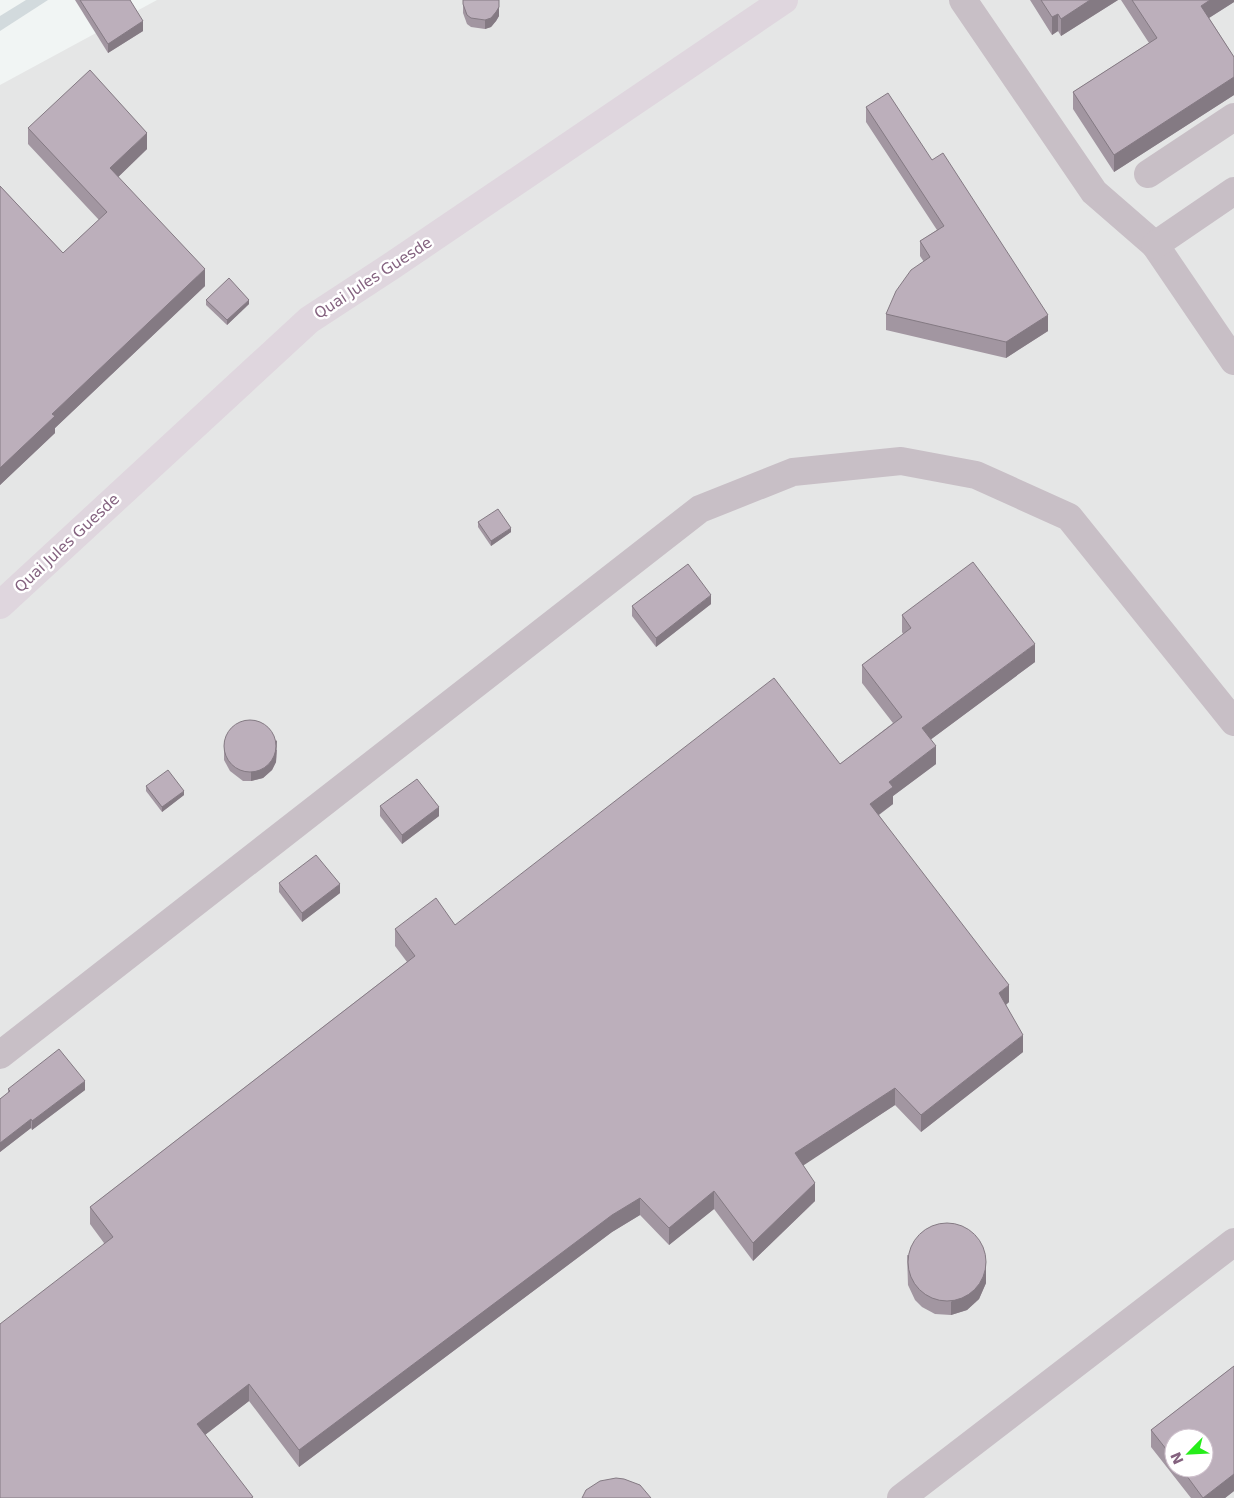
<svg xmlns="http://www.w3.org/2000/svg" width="1234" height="1498" font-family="'DejaVu Sans',sans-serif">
<rect width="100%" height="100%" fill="#f1f5f4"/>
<path fill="#e5e6e6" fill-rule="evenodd" d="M157,0H1234V1498H0V85ZM1174,1438H1204V1468H1174Z"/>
<path fill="#d2dadd" d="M26,0H48L0,31V16Z"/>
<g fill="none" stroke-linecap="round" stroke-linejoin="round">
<g stroke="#c8bfc6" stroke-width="28">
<path d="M963,0L1094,192L1155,245L1234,361"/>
<path d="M1148,174L1234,117"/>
<path d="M1155,245L1234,191"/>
<path d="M0,1055L700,509L793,472L901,461L976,475L1069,517L1234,722"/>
<path d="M901,1498L1234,1242"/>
</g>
<path stroke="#dfd6de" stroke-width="28" d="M0,605L309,320L393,265L784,0"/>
</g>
<g fill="#a296a1" fill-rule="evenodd">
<path d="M75,0H130L143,31L108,53Z"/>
<path d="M499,0V16L496,21L491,27L485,29L471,27L467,24L463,13V4Z"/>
<path d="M1030,0H1118L1061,36L1058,31L1052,35Z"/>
<path d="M1121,0H1234V2L1209,18L1234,57V95L1114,172L1073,109V92L1149,43Z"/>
<path d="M866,107L932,160L1048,331L1006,358L886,330V314L924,262L920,256V241L937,230L866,122Z"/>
<path d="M28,128L147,149L118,177L205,286L55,428V433L0,485V186L63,253L99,220L28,144Z"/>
<path d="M206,300L249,304L227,325L206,305Z"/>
<path d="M478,522L511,532L491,546L478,527Z"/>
<path d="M711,604L656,647L632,616V606Z"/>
<path d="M902,615L1035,662L930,740L936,764L893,796V804L879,815L1009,1002L1006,1005L1023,1052L921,1132L895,1105L803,1165L815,1201L753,1261L714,1209L669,1245L640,1215L612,1232L299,1467L249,1401L205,1435L253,1498H0L104,1243L90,1224V1207L407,962L395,946V929L455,925L840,764L893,723L862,683V665L903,634L902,632Z"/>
<path d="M224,743L277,750L276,762L272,770L263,778L251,781H243L230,771L224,760Z"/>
<path d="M146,786L184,795L162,812L146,791Z"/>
<path d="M380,806L439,816L402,844L380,816Z"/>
<path d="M279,883L340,893L302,922L279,892Z"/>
<path d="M8,1089L85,1090L32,1130L31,1128L0,1152V1099L8,1093Z"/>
<path d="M907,1255L986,1275V1283L979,1299L967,1310L951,1315L935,1314L922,1307L915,1300L908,1285Z"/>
<path d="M1234,1366V1491L1225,1498H1191L1151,1447V1430ZM1174,1438L1204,1468H1174Z"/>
</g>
<g fill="#847a83">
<path d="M1090,0H1118L1061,36V19Z"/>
<path d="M1210,0H1234V2L1201,23V6Z"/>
<path d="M499,7V16L496,21L491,27L485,29V20Z"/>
<path d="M1058,14V31L1052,35V17Z"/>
<path d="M143,21V31L108,53V44Z"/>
<path d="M1234,77V95L1114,172V155Z"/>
<path d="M147,133V149L110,185V168Z"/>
<path d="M205,269V286L55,428V433L0,485V468L52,414Z"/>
<path d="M249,300V304L227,325V320Z"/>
<path d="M1048,315V331L1006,358V342Z"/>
<path d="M511,528V532L491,546V541Z"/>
<path d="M711,595V604L656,647V638Z"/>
<path d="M1035,644V662L922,746V728Z"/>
<path d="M277,740L276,762L272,770L263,778L251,781V772Z"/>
<path d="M936,746V764L893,796V804L870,821V804L889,782Z"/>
<path d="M184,791V795L162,812V807Z"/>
<path d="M439,807V816L402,844V835Z"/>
<path d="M340,884V893L302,922V913Z"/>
<path d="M1009,985V1002L999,1010V993Z"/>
<path d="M1023,1035V1052L921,1132V1115Z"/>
<path d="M85,1081V1090L32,1130V1121Z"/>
<path d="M895,1088V1105L795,1171V1153Z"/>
<path d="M31,1119V1128L0,1152V1143Z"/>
<path d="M815,1183V1201L753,1261V1243Z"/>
<path d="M714,1191V1209L669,1245V1228Z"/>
<path d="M640,1198V1215L612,1232L299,1467V1450L612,1215Z"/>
<path d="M986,1262V1283L979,1299L967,1310L951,1315V1302Z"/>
<path d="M249,1384V1401L197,1441V1424Z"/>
<path d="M1234,1474V1491L1225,1498H1203Z"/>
</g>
<g fill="#bcafbb" stroke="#847a83">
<path d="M80,0H130L143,21L108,44Z"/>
<path d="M463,0H499V7L496,12L491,18L485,20L471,18L467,15L463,4Z"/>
<path d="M1041,0H1090L1061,19L1058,14L1052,17Z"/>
<path d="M1132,0H1210L1201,6L1234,57V77L1114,155L1073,92L1157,38Z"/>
<path d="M90,70L147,133L110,168L205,269L52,414L55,416L0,468V186L63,253L107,212L28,128Z"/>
<path d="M888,93L932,160L943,153L1048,315L1006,342L886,314L896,291L911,270L930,257L920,241L944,226L866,107Z"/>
<path d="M229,278L249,300L227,320L206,300Z"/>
<path d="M498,509L511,528L491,541L478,522Z"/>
<path d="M973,562L1035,644L922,728L936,746L889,782L893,787L870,804L1009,985L999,993L1023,1035L921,1115L895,1088L795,1153L815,1183L753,1243L714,1191L669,1228L640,1198L612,1215L299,1450L249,1384L197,1424L253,1497L251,1498H0V1324L113,1237L90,1207L415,956L395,929L436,898L455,925L774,678L840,764L902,717L862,665L911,628L902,615Z"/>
<path d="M688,564L711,595L656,638L632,606Z"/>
<circle cx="250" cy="746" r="26"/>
<path d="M168,770L184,791L162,807L146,786Z"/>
<path d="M417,779L439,807L402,835L380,806Z"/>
<path d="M316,855L340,884L302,913L279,883Z"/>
<path d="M59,1049L85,1081L32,1121L31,1119L0,1143V1099L10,1091L8,1089Z"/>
<circle cx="947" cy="1262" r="39"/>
<path d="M1234,1366V1474L1203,1498L1181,1468H1204V1438H1174V1459L1151,1430Z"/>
<path d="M616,1478L624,1479L640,1485L651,1498H582L586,1490L600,1481Z"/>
</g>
<g text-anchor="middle" stroke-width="5" stroke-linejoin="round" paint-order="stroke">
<g font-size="15" fill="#84627f" stroke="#fff">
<text transform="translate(373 278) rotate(-33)" y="5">Quai Jules Guesde</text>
<text transform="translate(67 543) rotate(-43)" y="5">Quai Jules Guesde</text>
</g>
</g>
<g transform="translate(1189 1453) rotate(246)"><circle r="24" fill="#ffffff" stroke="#cec0cc"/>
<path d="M0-4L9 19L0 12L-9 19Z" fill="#26ed1a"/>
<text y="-8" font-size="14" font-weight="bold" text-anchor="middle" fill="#84627f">N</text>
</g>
</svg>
